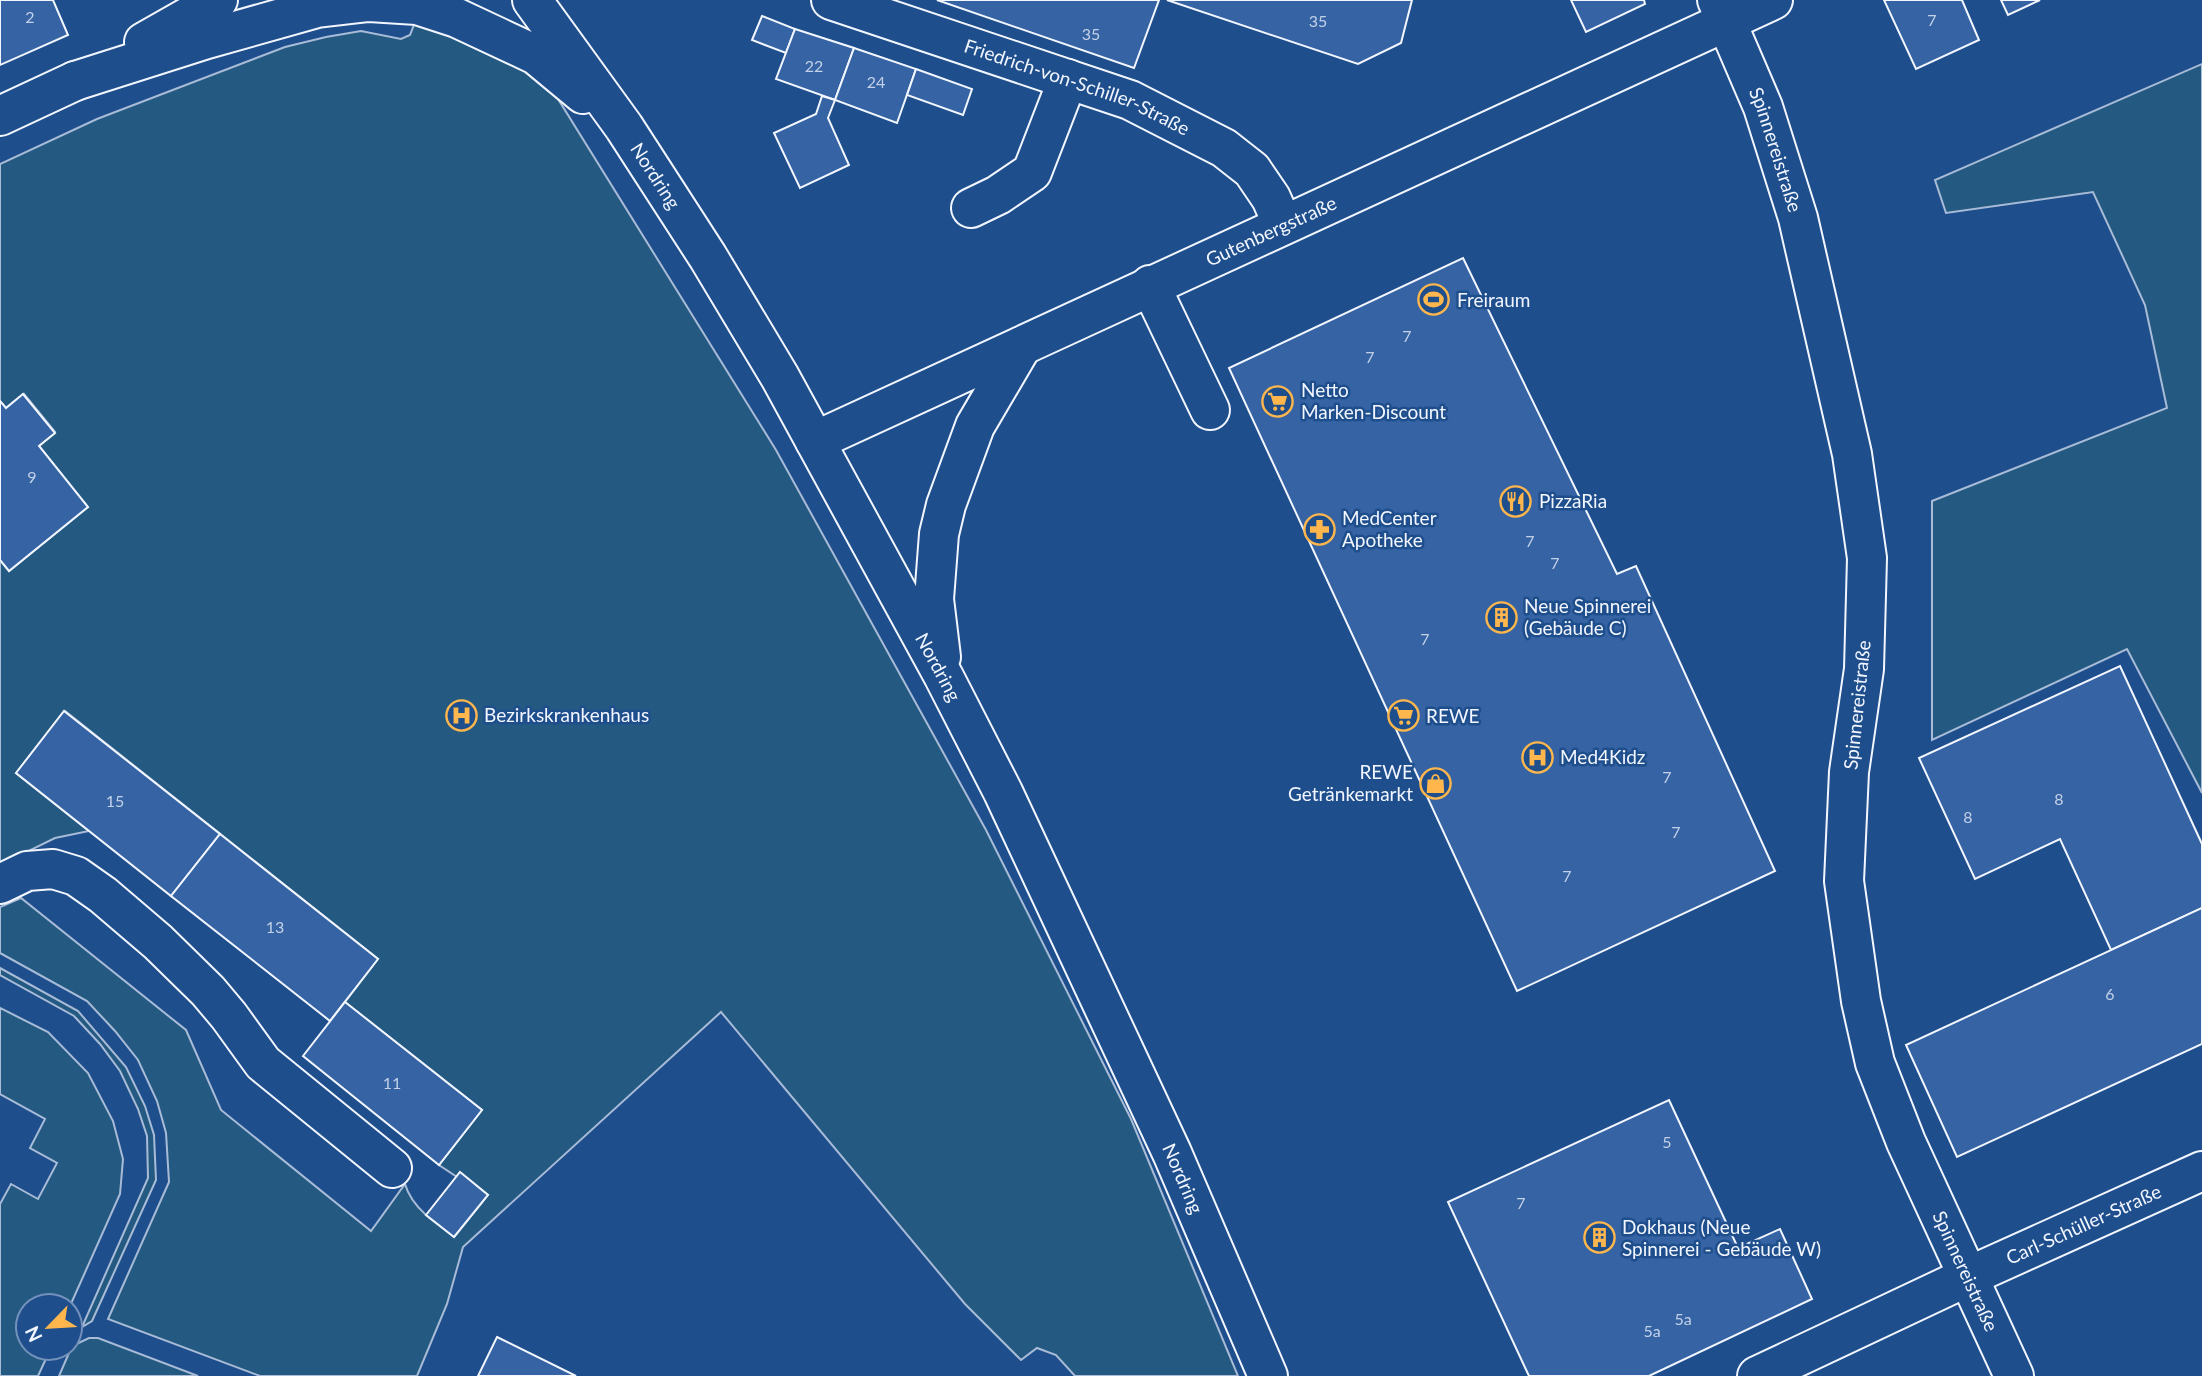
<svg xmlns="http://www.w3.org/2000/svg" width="2202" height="1376" font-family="Lato,sans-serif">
<rect width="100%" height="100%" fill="#1f4e8c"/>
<g fill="#245a82" stroke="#a8bbd7" stroke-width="2">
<path d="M415,22L433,24L522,67L558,99L776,450L986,830L1131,1119L1238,1376H1075L1056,1355L1037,1348L1021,1360L965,1304L721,1012L463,1247L447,1304L417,1376H260L108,1319L169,1182L166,1133L157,1101L138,1060L115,1031L87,1001L0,953V907L21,898L186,1030L221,1110L371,1231L405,1184C412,1208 435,1223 455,1236L488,1195L461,1173L457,1177L439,1165L482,1110L345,1002L378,959L65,711L16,773L89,831L55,838L0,865V560L9,571L88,507L39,446L55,432L24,394L6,408L0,401V164L97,119L285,47L326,37L361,31L401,39L410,35Z"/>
<path d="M2202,64V793L2127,649L1932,740V501L2167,408L2145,305L2093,192L1946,213L1935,180Z"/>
<path d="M0,968L78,1011L126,1067L145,1106L154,1135L156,1180L92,1321L82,1327L148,1178L147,1136L138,1109L120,1071L100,1044L74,1016L0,975Z"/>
<path d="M0,1008L48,1032L88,1073L113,1121L123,1159L120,1194L70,1306H28V1348H51L38,1376H0V1204L11,1184L38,1199L57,1163L30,1148L45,1119L0,1094Z"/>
<path d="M89,1338H98L198,1376H59L72,1346Z"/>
</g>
<g fill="#3563a3" stroke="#f2f6ff" stroke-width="2">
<path d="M0,0H53L68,35L0,65Z"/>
<path d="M937,0H1159L1134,68Z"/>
<path d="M1167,0H1412L1401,43L1358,64Z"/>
<path d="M1571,0H1644L1645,4L1586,32Z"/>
<path d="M1884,0H1962L1979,40L1916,69Z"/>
<path d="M2001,0H2040L2008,15Z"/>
<path d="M762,16L795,29L786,53L752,40Z"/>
<path d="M795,29L854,48L835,100L776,79Z"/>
<path d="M854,48L916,69L897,123L835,100Z"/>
<path d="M916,69L972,89L963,115L907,95Z"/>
<path d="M822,96L835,100L828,118L849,165L800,188L774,133L816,114Z"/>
<path d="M1463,258L1617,574L1636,566L1775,871L1517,991L1229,368Z"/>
<path d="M23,394L55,433L39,446L88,507L9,571L0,560V401L6,408Z"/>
<path d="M2120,666L2202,844V908L2111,950L2060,839L1975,879L1919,758Z"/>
<path d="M64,711L220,834L171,896L16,773Z"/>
<path d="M220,834L378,959L330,1021L171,896Z"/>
<path d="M2202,908V1044L1957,1157L1906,1045Z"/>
<path d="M345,1002L482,1110L439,1165L303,1056Z"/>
<path d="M1669,1100L1738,1248L1780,1229L1812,1299L1649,1376H1529L1448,1202Z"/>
<path d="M460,1172L488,1195L454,1237L426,1215Z"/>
<path d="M497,1337L576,1376H478Z"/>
</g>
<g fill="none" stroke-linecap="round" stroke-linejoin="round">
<defs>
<g id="minor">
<path id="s1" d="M831,0L1130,100L1224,148L1252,170L1271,198L1283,225"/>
<path id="s2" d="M1717,0L1763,107L1798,218L1852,454L1867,558L1864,669L1849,772L1844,881L1861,1001L1875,1063L1906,1142L2014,1376"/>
<path d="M0,116L75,81"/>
<path d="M971,208L998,195L1032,172L1068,79"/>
<path d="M1150,285L1210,410"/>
<path id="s3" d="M815,441L1773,0"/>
<path d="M0,884L27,871L53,869L76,876L103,895L158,942L208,991L229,1016L263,1063L392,1168"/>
<path id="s4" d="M1757,1376L1967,1277L2202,1171"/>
</g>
<g id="major">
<path id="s5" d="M532,0L624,127L708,257L780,377L944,677L1003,792L1172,1153L1268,1376"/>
<path d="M144,42L218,0"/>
<path d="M75,81L207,39L317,8L369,2L417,5L457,18L536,55L583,94"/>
<path d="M941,657L934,599L939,534L946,505L975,426L1022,346"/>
</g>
</defs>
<use href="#minor" stroke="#f2f6ff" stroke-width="42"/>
<use href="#major" stroke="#f2f6ff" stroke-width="42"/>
<use href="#minor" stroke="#1f4e8c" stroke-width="38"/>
<use href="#major" stroke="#1f4e8c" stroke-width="38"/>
</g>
<defs>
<symbol id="stadium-ring" viewBox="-11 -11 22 22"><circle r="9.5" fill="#1f4e8c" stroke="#ffb74d" stroke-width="1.5"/><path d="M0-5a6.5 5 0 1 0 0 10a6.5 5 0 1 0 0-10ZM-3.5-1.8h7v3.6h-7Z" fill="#ffb74d"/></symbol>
<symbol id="supermarket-ring" viewBox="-11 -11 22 22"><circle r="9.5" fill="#1f4e8c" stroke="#ffb74d" stroke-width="1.5"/><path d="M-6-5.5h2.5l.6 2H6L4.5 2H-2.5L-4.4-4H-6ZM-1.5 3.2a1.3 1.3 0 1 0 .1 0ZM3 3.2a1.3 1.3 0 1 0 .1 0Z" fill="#ffb74d"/></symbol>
<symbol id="restaurant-ring" viewBox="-11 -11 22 22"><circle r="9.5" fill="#1f4e8c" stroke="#ffb74d" stroke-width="1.5"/><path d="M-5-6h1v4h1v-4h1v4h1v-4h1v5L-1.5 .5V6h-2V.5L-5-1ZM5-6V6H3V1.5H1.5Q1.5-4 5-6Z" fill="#ffb74d"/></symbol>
<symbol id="pharmacy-ring" viewBox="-11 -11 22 22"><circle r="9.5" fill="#1f4e8c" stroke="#ffb74d" stroke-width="1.5"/><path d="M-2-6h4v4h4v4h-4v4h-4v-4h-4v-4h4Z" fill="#ffb74d"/></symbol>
<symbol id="building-ring" viewBox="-11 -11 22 22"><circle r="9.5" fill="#1f4e8c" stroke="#ffb74d" stroke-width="1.5"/><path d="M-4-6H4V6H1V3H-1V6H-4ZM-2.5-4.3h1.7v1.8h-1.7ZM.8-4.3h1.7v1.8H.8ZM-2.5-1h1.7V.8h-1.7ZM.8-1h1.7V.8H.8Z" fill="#ffb74d"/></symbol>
<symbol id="hospital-ring" viewBox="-11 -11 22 22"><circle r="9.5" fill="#1f4e8c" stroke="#ffb74d" stroke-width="1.5"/><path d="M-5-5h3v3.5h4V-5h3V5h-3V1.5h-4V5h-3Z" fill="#ffb74d"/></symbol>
<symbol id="shop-ring" viewBox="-11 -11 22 22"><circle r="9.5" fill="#1f4e8c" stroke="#ffb74d" stroke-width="1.5"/><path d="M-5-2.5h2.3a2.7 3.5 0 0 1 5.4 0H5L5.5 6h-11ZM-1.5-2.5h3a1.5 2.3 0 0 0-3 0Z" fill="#ffb74d"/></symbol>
</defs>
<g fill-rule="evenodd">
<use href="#stadium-ring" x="1416" y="282" width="35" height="35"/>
<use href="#supermarket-ring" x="1260" y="384" width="35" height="35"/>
<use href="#restaurant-ring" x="1498" y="484" width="35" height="35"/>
<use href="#pharmacy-ring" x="1302" y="512" width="35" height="35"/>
<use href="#building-ring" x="1484" y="600" width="35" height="35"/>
<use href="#hospital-ring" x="444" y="698" width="35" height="35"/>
<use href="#supermarket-ring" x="1386" y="698" width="35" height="35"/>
<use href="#hospital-ring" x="1520" y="740" width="35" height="35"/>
<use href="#shop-ring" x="1418" y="766" width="35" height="35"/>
<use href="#building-ring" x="1582" y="1220" width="35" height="35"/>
</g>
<g text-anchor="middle" stroke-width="5" stroke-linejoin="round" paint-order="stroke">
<g font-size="16" fill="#c3d1e8">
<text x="30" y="23">2</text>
<text x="1932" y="26">7</text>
<text x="1318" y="27">35</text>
<text x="1091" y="40">35</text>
<text x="814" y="72">22</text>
<text x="876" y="88">24</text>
<text x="1407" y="342">7</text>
<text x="1370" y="363">7</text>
<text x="32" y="483">9</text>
<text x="1530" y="547">7</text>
<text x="1555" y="569">7</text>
<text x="1425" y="645">7</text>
<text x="1667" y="783">7</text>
<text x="2059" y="805">8</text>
<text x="115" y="807">15</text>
<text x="1968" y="823">8</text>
<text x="1676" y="838">7</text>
<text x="1567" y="882">7</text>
<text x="275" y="933">13</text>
<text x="2110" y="1000">6</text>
<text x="392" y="1089">11</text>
<text x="1667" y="1148">5</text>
<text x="1521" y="1209">7</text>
<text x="1683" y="1325">5a</text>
<text x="1652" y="1337">5a</text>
</g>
<g font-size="19" fill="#f2f6ff" stroke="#1f4e8c">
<text dy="7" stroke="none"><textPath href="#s1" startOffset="261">Friedrich-von-Schiller-Straße</textPath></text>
<text dy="7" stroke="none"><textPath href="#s2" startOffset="161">Spinnereistraße</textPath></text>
<text dy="7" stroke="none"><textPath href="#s5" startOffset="215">Nordring</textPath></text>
<text dy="7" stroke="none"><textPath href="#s3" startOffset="502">Gutenbergstraße</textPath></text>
<text dy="7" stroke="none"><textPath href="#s5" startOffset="782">Nordring</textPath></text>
<text transform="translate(1857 705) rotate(-84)" y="7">Spinnereistraße</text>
<text dy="7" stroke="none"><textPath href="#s5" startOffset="1349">Nordring</textPath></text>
<text dy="7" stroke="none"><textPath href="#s4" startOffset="360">Carl-Schüller-Straße</textPath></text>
<text dy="7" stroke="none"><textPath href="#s2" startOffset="1316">Spinnereistraße</textPath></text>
</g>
<g font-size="19" fill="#f2f6ff" stroke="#1f4e8c" text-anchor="start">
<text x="1457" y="307">Freiraum</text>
<text x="1301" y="397">Netto<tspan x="1301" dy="22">Marken-Discount</tspan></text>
<text x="1539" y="508">PizzaRia</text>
<text x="1342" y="525">MedCenter<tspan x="1342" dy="22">Apotheke</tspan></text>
<text x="1524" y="613">Neue Spinnerei<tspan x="1524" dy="22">(Gebäude C)</tspan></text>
<text x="484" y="722">Bezirkskrankenhaus</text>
<text x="1426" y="723">REWE</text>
<text x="1560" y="764">Med4Kidz</text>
<text x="1413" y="779" text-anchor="end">REWE<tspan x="1413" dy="22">Getränkemarkt</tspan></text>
<text x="1622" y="1234">Dokhaus (Neue<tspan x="1622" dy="22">Spinnerei - Gebäude W)</tspan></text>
</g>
</g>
<g transform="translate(49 1327) rotate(245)"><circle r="33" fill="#1f4e8c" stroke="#7391ba" stroke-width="2"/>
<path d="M0-5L12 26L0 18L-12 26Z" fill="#ffb74d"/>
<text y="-10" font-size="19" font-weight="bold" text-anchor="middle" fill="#f2f6ff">N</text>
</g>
</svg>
